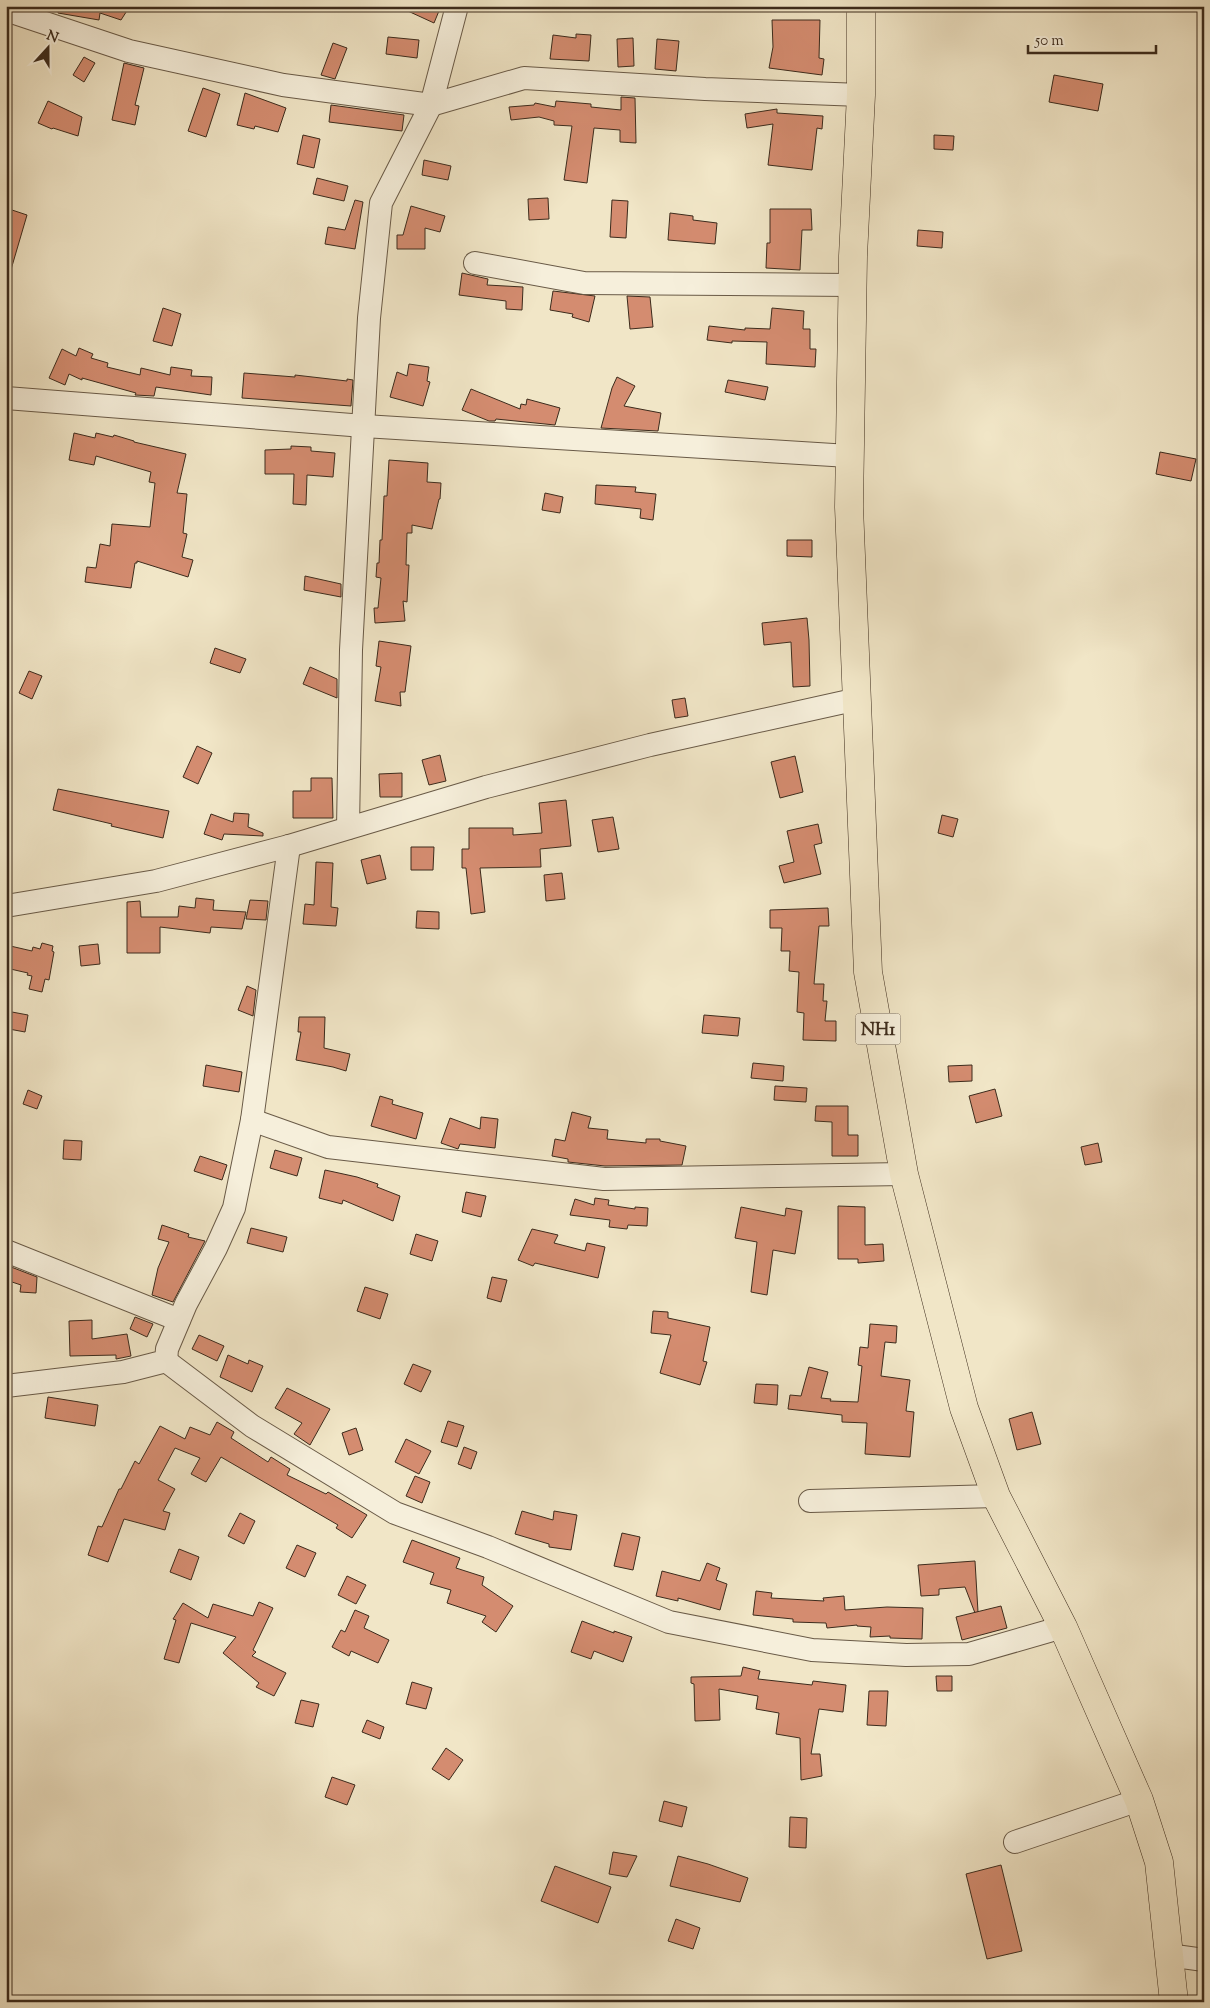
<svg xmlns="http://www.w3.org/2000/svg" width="1210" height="2008" font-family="'Sorts Mill Goudy',serif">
<rect width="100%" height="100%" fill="#f1e6c7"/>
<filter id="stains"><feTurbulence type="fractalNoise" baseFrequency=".004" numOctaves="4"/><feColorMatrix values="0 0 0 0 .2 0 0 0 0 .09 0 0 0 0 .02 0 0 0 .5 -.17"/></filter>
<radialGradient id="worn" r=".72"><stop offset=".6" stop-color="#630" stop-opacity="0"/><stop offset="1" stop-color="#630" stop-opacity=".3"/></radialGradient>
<g fill="#d48c70" stroke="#3c2b1c">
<path d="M58,6H130L121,20L100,13L99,20L58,13Z"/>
<path d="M397,6H441L434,23Z"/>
<path d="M772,20H820L819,58L824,59L822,75L769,68L773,47Z"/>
<path d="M576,34L591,35L589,61L550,59L553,35L576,38Z"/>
<path d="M388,37L419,40L417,58L386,54Z"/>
<path d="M633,38L634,66L618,67L617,39Z"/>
<path d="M657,39L679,41L676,71L655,69Z"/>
<path d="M333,43L347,48L335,79L321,75Z"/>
<path d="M84,57L95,63L84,82L73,75Z"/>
<path d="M124,63L144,68L135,105L139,106L135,125L112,120Z"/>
<path d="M1054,75L1103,84L1098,111L1049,102Z"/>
<path d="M203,88L220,94L206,137L188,131Z"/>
<path d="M245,93L286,108L278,132L255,126L254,129L237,125Z"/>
<path d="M621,97L635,98L636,143L620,142V130L594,128L587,183L564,180L572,126L554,125V121L539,117L511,120L509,107L534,105L535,103L555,107L556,101L591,104V107L621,110Z"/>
<path d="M48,101L82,117L78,136L53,128L52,129L38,123Z"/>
<path d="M331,105L404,115L402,131L329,122Z"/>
<path d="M777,109V113L823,116L822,129L817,128L812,170L768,165L773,124L747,128L745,114Z"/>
<path d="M303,135L320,139L314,168L297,164Z"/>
<path d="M934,135L954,136L953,150L934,149Z"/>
<path d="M424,160L451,166L448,180L422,175Z"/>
<path d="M317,178L348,186L344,201L313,194Z"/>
<path d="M548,198L549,219L529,220L528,199Z"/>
<path d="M355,200L363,202L355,249L325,244L328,227L345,230Z"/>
<path d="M612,200L628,201L626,238L610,237Z"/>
<path d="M411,206L445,216L440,232L425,228V249H397V235H403Z"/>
<path d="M6,208L27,215L10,273L6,272Z"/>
<path d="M770,209H811L812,230H802L800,270L766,268L767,243H770Z"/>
<path d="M670,213L693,216V220L717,223L715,244L668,240Z"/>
<path d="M918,230L943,232L942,248L917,246Z"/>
<path d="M462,273L488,279L487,285L523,287L522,310L506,309V301L459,295Z"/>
<path d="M553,291L595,296L589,322L572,317L573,314L550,310Z"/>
<path d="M627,296L650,297L653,327L630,329Z"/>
<path d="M163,308L181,314L172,346L153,341Z"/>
<path d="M772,308L804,311L803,329H810V349H816L815,367L766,364L767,342L732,341V343L707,340L709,326L745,330V328L770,329Z"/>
<path d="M79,348L93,354L91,358L108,363L107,367L140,375L141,368L170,375L171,367L192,370L191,376L212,377L211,395L156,387L154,396L135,395L136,393L82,378V380L69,374L65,385L49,378L62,349L76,356Z"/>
<path d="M409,364L429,367L427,381L430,382L423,406L390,397L397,372L407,376Z"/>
<path d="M244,373L295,377V375L347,381V379L353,380L351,406L242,398Z"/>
<path d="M617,377L635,386L624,406L661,413L658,431L601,428L612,388Z"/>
<path d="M728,380L768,387L765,400L725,392Z"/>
<path d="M471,389L520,409L521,404L526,405L527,399L560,408L555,425L496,419L495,421H489L462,410Z"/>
<path d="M74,433L95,438L96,433L113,437L114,435L134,441V442L186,454L177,493L187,494L183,533L187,534L182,557L193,560L188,577L137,561V563H135L131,588L85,582L87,567L96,568L100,544L110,546L112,524L150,527L155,483L149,482L151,472L96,456L94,465L69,460Z"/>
<path d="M291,446L311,447V451L335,453L333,477L307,475L306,505L293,504L294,474H265V450L291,449Z"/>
<path d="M1160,452L1196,459L1191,481L1156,474Z"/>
<path d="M389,460L428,463L427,482L441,483L440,499H439L432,529L412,525V533H407L406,565H409L407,602L403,601L405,621L375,623L374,608H378L381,578L376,577L377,563H379L380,540H382L384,496H387Z"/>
<path d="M596,485L636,487L635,492L656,494L653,520L640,518L641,509L595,504Z"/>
<path d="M545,493L563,497L560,513L542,510Z"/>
<path d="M787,540H812V557L787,556Z"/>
<path d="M305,576L341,584V597L304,590Z"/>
<path d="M807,618L809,640L810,686L793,687L791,642L764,645L762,623Z"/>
<path d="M379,641L411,646L405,692H400L401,706L375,701L381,667L376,666Z"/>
<path d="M215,648L246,659L240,673L210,663Z"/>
<path d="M310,667L337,679V698L303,684Z"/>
<path d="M29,671L42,676L32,699L19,693Z"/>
<path d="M685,698L688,716L675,718L672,700Z"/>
<path d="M197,746L212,753L198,784L183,777Z"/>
<path d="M440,755L446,781L429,785L422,760Z"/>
<path d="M795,756L803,792L780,798L771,762Z"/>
<path d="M402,773V797H380L379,774Z"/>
<path d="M311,778H332L333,818H293V791H311Z"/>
<path d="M58,789L169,811L163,838L111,826L112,824L53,810Z"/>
<path d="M566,800L571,846L540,849L541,867L480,868L485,912L471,914L466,868H462V849H469V828H513V835L542,833L539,803Z"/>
<path d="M234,813L249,814L248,827L263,833V836L224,834L222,840L204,834L211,814L233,822Z"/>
<path d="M942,815L958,819L953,837L938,833Z"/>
<path d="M613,817L619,849L598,852L592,820Z"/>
<path d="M818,824L822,843L814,845L821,874L784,883L779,866L794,862L787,831Z"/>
<path d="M411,847H434L433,870H411Z"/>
<path d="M380,855L386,879L367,884L361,860Z"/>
<path d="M316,862L333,863L331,907L338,908L336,926L303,924L305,904L314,905Z"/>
<path d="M562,873L565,899L546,901L544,875Z"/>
<path d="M196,898L214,900L213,910L246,912L242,929L211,927L210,933L160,927V953H127V902L140,901L141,917H178L179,906L195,908Z"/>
<path d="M250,900L268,901L266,920L246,919Z"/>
<path d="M828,908L829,926H819L814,984H824L823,1001H827L825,1021H836V1041L803,1040L804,1013L797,1012L799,972L789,971L790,951H781L782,928H770V910Z"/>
<path d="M417,911L439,912V929L416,928Z"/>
<path d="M42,943L53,946L52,951L54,952L49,980L45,979L42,992L29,989L32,976L27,975L28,973L6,968V945L32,951L33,947L40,949Z"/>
<path d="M98,944L100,964L81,966L79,946Z"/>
<path d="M247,986L256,990L253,1016L238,1010Z"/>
<path d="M12,1012L28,1015L25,1032L9,1029Z"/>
<path d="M704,1015L740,1018L738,1036L702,1033Z"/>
<path d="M299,1017H325L324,1048L350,1054L346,1071L333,1067L296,1060L301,1032H298Z"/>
<path d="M753,1063L784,1066L783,1081L751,1078Z"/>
<path d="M206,1065L242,1072L239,1092L203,1086Z"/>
<path d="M972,1065V1081L949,1082L948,1066Z"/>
<path d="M775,1086L807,1088L806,1102L774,1100Z"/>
<path d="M995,1089L1002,1116L976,1123L969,1096Z"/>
<path d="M28,1090L42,1096L37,1109L23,1104Z"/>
<path d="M380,1096L393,1100L392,1104L423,1113L416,1139L371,1126Z"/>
<path d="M816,1106H848V1135H858V1156H832V1122L815,1121Z"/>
<path d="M572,1112L591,1117L588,1128L608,1130L607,1139L646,1143V1139H660V1141L686,1146L682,1165L605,1166L568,1162V1159L552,1156L555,1139L565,1141Z"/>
<path d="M481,1117L498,1119L495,1148L460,1144L458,1149L441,1143L450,1118L480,1129Z"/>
<path d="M64,1140L82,1141L81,1160L63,1159Z"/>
<path d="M1098,1143L1102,1162L1085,1165L1081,1147Z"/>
<path d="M275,1150L302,1158L297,1176L270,1168Z"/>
<path d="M200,1156L227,1165L222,1180L194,1171Z"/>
<path d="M325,1170L357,1177L378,1184L377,1187L400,1196L393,1221L343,1200L342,1204L319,1198Z"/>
<path d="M466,1192L486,1196L481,1217L462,1212Z"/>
<path d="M595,1198L609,1200L608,1205L635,1209V1207L648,1208L647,1226L628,1225L627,1229L609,1227L610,1220L570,1215L575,1199L594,1205Z"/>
<path d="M838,1206L865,1207V1245L883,1244L884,1261L858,1263V1259H838Z"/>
<path d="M741,1207L785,1216L786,1208L802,1211L795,1254L773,1250L767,1295L751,1292L757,1242L735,1238Z"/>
<path d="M162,1225L189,1234L188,1237L205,1241L173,1302L152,1295L158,1268L169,1242L158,1239Z"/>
<path d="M251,1228L287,1237L283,1252L247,1243Z"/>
<path d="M532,1229L558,1235L554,1243L585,1251L587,1243L605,1247L598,1278L535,1263L533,1266L518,1260Z"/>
<path d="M416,1234L438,1241L432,1261L410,1254Z"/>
<path d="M6,1265L37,1277L36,1293L20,1292L21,1285L6,1280Z"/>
<path d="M492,1277L507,1280L501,1302L487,1298Z"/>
<path d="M365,1287L388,1294L380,1319L357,1311Z"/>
<path d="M653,1311L668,1312V1318L710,1327L703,1361L707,1362L700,1385L660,1373L671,1335L651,1333Z"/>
<path d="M135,1317L153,1324L147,1337L130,1329Z"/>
<path d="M92,1320V1339L127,1334L131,1356L116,1359V1355L70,1356L69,1321Z"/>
<path d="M870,1324L897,1326L896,1343L885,1342L881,1376L910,1380L906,1411L914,1412L910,1457L865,1454L867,1423L842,1422V1415L788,1409L790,1395L801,1396L809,1367L828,1372L821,1398L831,1399L830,1401L858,1402L862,1366L858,1365L860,1347L868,1348Z"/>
<path d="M199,1335L224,1346L217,1361L192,1349Z"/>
<path d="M228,1355L248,1364L249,1360L263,1366L252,1392L220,1377Z"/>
<path d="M413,1364L431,1371L421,1392L404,1384Z"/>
<path d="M756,1384L778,1385L777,1405L754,1403Z"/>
<path d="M287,1388L330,1409L310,1445L294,1434L302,1423L275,1408Z"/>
<path d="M48,1397L98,1405L95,1426L45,1418Z"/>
<path d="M1032,1412L1041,1444L1017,1450L1009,1419Z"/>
<path d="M448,1421L464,1426L457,1447L441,1442Z"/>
<path d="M217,1422L234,1432L231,1438L268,1462L271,1457L290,1469L287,1475L326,1494L328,1492L367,1515L352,1538L336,1528L338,1525L221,1457L206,1482L191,1474L200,1458L175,1448L158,1480L175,1489L163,1511L170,1513L165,1530L124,1519L108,1562L88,1555L98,1526L102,1527L119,1489H121L135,1461L139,1464L160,1426L185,1439L190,1427L210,1435Z"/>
<path d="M356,1428L363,1450L349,1455L342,1433Z"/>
<path d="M406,1439L431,1451L419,1474L395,1462Z"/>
<path d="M464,1447L477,1452L471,1469L458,1464Z"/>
<path d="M415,1476L430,1482L422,1503L406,1496Z"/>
<path d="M522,1511L553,1520L554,1511L577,1515L571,1550L549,1547V1544L515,1534Z"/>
<path d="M240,1513L255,1521L244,1544L228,1536Z"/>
<path d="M622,1533L640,1537L633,1570L614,1566Z"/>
<path d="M412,1540L460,1558L456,1568L484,1577L482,1585L513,1606L496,1632L482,1622L486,1616L447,1603L451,1590L430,1584L434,1573L403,1562Z"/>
<path d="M297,1545L316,1553L305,1577L286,1568Z"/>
<path d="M179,1549L199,1557L191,1580L170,1572Z"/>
<path d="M975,1561L978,1612L975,1613L965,1587L939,1589V1595L921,1596L918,1565Z"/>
<path d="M707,1563L720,1568L716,1580L727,1584L720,1610L678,1598V1601L656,1596L662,1571L700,1581Z"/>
<path d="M347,1576L366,1585L356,1604L338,1595Z"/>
<path d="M756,1591L772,1593L771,1598L824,1601L823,1598L844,1596L845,1610L887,1607L923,1608L922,1639L890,1638V1636L870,1637L871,1627L857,1626V1625L827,1628L826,1623L793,1622V1619L753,1615Z"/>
<path d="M259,1602L273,1608L253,1650L256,1652L252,1656L286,1673L274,1696L256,1687L259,1683L223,1653L236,1637L191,1623L179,1663L164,1659L176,1620L173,1619L183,1603L208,1618L213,1604L253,1616Z"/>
<path d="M1001,1606L1007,1628L962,1640L956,1617Z"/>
<path d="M355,1610L369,1616L364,1628L389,1640L378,1663L351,1651L349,1656L332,1647L341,1630L345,1632Z"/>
<path d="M582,1621L614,1633V1631L632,1637L623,1662L594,1651L591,1659L571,1652Z"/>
<path d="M743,1667L760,1671L758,1679L812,1685L813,1681L846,1685L843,1712L819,1709L811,1754H820L822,1776L801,1780L800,1738L776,1734L779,1713L756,1709L758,1696L719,1689L720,1720L695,1721L694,1684L691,1683V1677L741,1676Z"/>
<path d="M936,1676H952V1691H937Z"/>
<path d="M412,1682L432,1688L426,1709L406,1704Z"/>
<path d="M869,1691H888L886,1726L867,1725Z"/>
<path d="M301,1700L319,1704L313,1727L295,1723Z"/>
<path d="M367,1720L384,1727L380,1739L362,1732Z"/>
<path d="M446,1748L463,1760L449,1780L432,1769Z"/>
<path d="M332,1777L355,1785L347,1805L325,1797Z"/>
<path d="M664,1801L687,1807L682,1827L659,1821Z"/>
<path d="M790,1817L807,1818L806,1848L789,1847Z"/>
<path d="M613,1852L637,1856L627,1877L609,1874Z"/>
<path d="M678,1856L708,1864L748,1878L740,1902L670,1886Z"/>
<path d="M1001,1865L1022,1951L987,1959L966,1874Z"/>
<path d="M555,1866L611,1887L598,1923L541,1901Z"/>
<path d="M676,1919L700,1928L693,1949L668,1941Z"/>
</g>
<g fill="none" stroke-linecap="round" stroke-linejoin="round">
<defs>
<g id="minor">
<path d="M6,10L129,51L283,85L431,105L524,78L705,89L861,95"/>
<path d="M475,263L584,283L852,285"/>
<path d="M6,398L364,426L849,456"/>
<path d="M348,828L351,650L369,318L381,203L431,105L457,6"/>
<path d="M6,906L156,881L289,846L486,787L650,745L858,699"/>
<path d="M252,1120L328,1147L604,1179L904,1174"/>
<path d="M6,1251L179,1320"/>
<path d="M166,1361L252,1426L395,1513L488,1547L669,1622L812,1650L906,1655L969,1654L1063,1627"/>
<path d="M6,1386L123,1372L166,1361L167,1349L186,1304L216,1248L234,1208L252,1120L289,846"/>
<path d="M810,1501L996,1496"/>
<path d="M1015,1842L1139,1800"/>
<path d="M1168,1955L1204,1960"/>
</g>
<path id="highway" d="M861,6V95L853,256L849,507L868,972L904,1174L964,1408L996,1496L1063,1627L1139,1800L1159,1862L1174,2002"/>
</defs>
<use href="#minor" stroke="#695a47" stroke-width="24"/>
<use href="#highway" stroke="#3c2b1c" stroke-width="29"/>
<use href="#minor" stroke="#f6efdb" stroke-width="22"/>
<use href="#highway" stroke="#f1e6c7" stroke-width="28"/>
</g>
<g text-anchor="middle" stroke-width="4.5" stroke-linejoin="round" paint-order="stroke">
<rect fill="#f6efdb" stroke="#746655" stroke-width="1" x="855.5" y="1013.5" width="45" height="31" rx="4"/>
<g font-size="18" font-weight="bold" fill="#3c2b1c">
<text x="878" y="1035">NH1</text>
</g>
</g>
<rect width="1210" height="2008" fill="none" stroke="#f1e6c7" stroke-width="25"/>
<rect x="8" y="8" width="1195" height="1993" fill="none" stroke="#3c2b1c" stroke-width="2.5"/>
<rect x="12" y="12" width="1185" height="1983" fill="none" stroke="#3c2b1c"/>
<g transform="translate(48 48) rotate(21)" stroke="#f6efdb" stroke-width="4" paint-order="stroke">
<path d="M0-4L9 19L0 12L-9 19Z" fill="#3c2b1c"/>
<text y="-8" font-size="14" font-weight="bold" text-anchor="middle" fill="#3c2b1c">N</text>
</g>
<path d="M1028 45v8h128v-8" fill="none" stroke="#3c2b1c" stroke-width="2.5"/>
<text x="1035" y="45" font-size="15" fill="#3c2b1c" stroke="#f6efdb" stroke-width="4" paint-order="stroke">50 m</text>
<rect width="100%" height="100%" filter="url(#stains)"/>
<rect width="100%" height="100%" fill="url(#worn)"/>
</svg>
